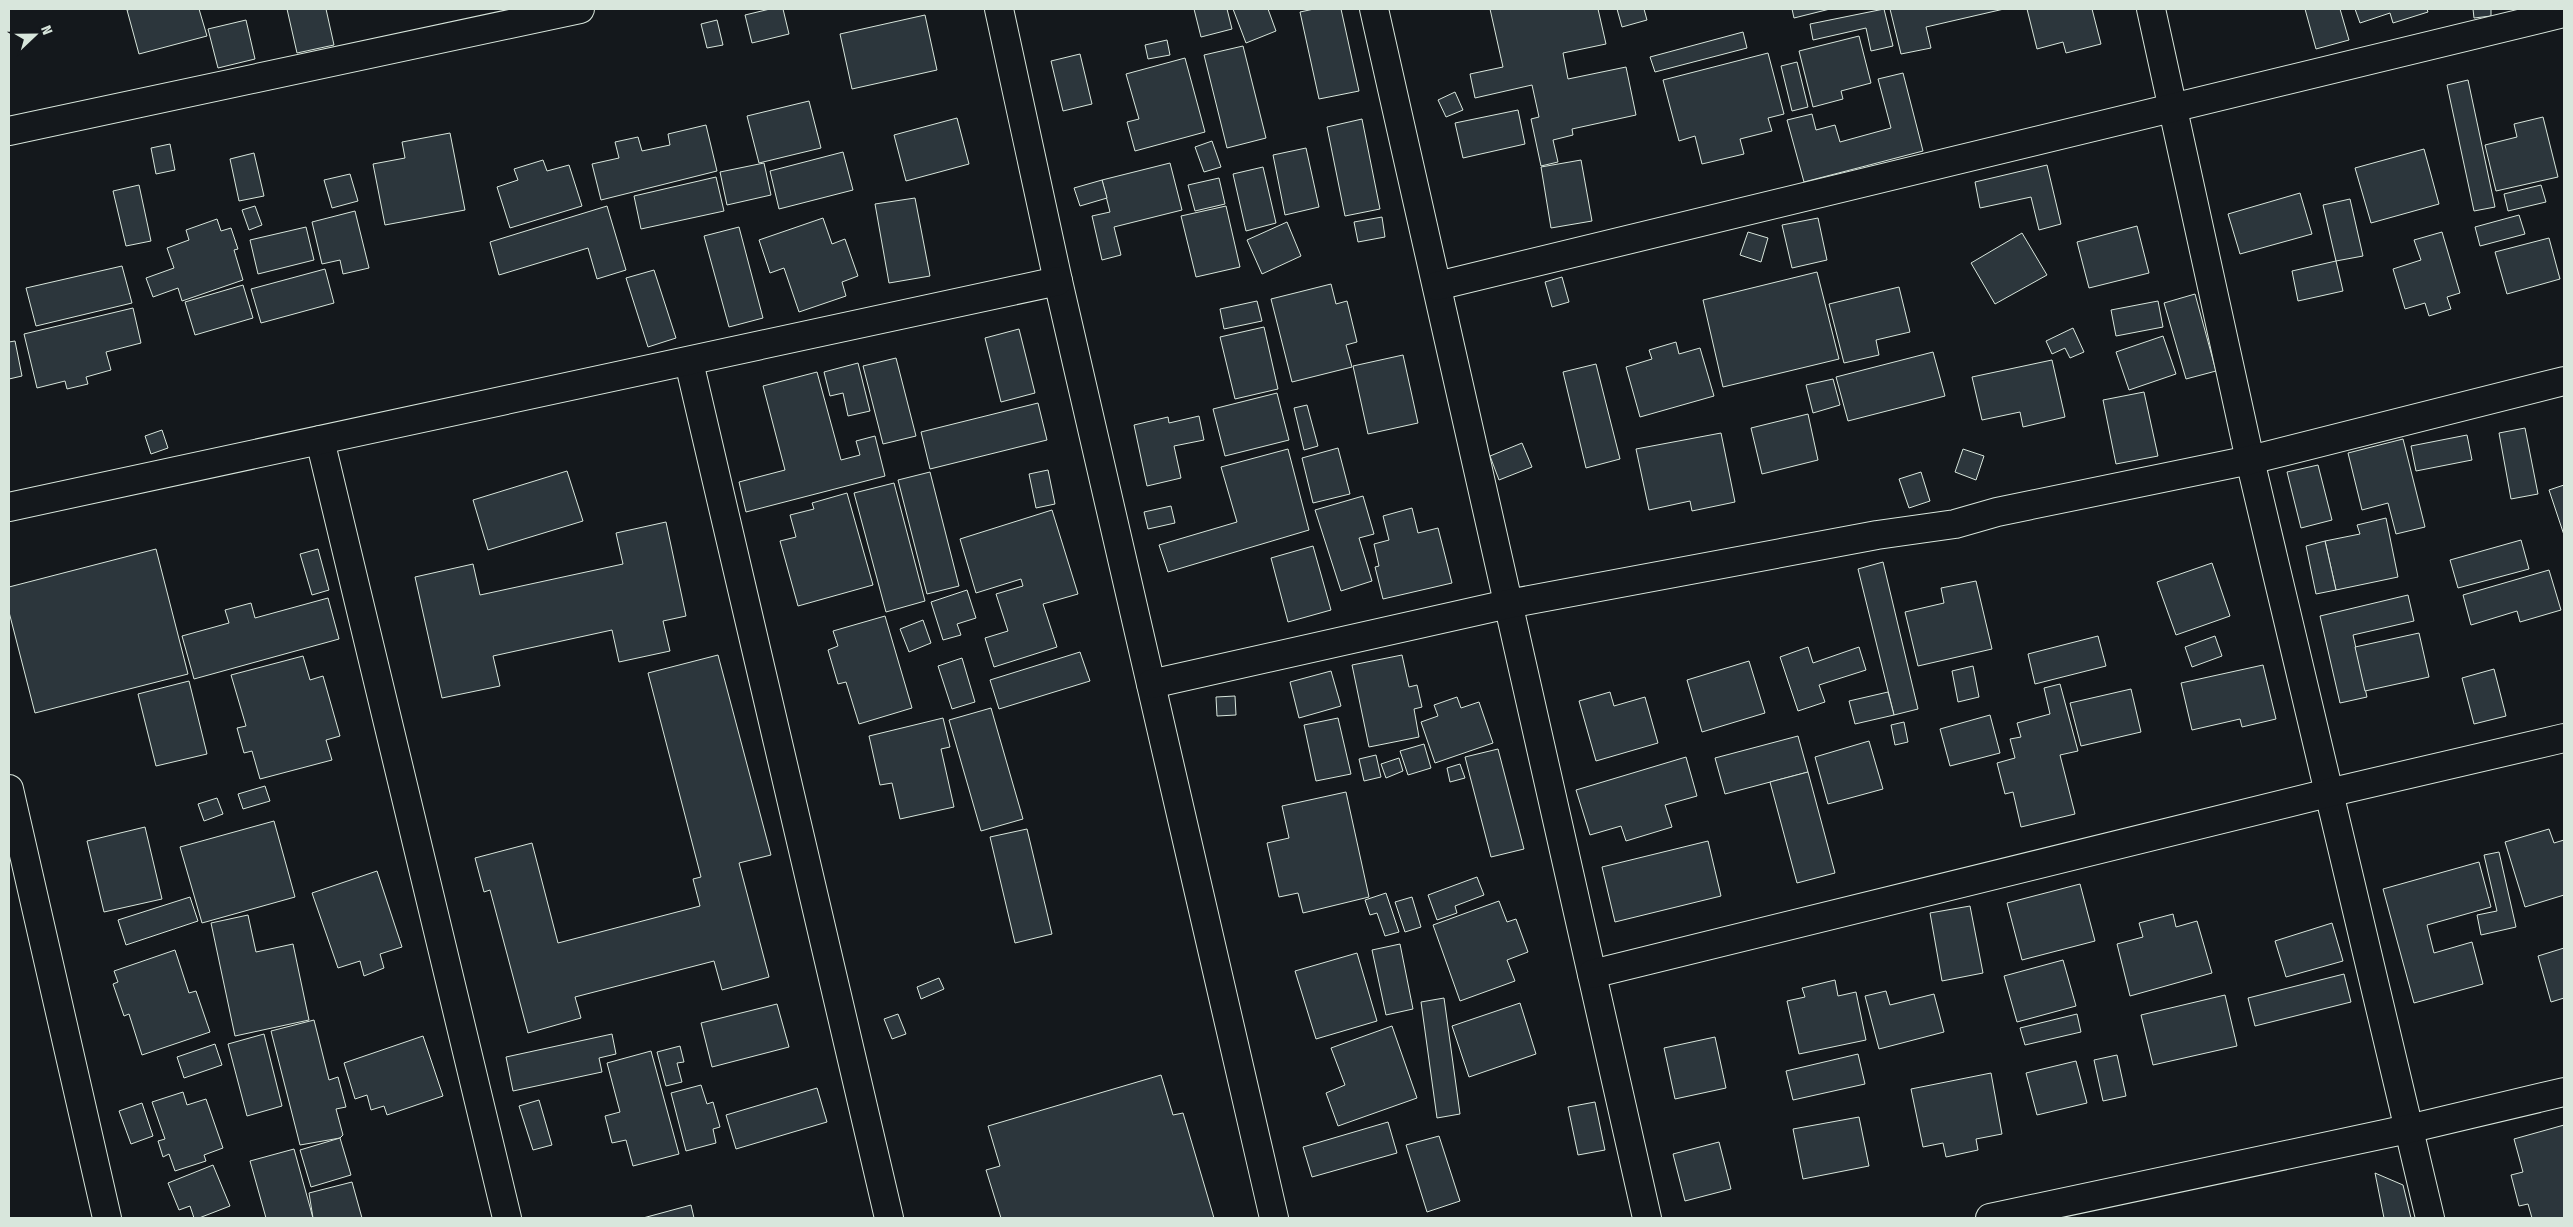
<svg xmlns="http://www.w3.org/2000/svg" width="2573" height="1227" font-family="'Fira Sans Condensed',sans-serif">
<rect width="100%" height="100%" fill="#14181c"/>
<g fill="#2c363c" stroke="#d8e6dc">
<path d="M132,9H199L207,36L139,54L127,10Z"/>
<path d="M287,9H326L334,45L297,53Z"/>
<path d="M770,9H783L789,34L752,43L745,15Z"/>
<path d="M1194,9H1227L1232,29L1201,37Z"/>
<path d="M1233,9H1268L1276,31L1246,43Z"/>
<path d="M1314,9H1341L1359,91L1319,99L1300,12Z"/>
<path d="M1490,9H1598L1606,44L1563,53L1568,79L1626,67L1636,115L1572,129L1573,135L1553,140L1558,162L1541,166L1531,119L1539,117L1532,85L1475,98L1470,74L1503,67Z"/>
<path d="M1617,9H1644L1647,20L1622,27Z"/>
<path d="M1792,9H1830L1794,18Z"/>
<path d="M1884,9L1893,46L1871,51L1866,28L1813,40L1810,24Z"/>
<path d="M1890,9H2004L1926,27L1931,48L1901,54Z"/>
<path d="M2027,9H2092L2101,44L2066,53L2063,42L2037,49Z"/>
<path d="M2305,9H2340L2349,40L2316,49Z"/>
<path d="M2355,9H2427L2428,12L2393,23L2390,13L2360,23Z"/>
<path d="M2473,9H2491V16L2474,18Z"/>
<path d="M925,15L937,70L852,89L840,34Z"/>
<path d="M246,20L255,59L218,68L208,29Z"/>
<path d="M717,20L723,45L707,48L701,24Z"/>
<path d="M1743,32L1747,48L1655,72L1650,57Z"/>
<path d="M1859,36L1871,83L1841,91L1843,99L1813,107L1799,51Z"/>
<path d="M1167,40L1170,55L1148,59L1145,45Z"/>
<path d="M1243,46L1266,138L1227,148L1204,55Z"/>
<path d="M1768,53L1784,114L1768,118L1772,131L1740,139L1744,154L1702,164L1695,136L1679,141L1663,80Z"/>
<path d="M1080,54L1092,104L1063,111L1051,61Z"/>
<path d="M1185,58L1205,132L1135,151L1127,122L1139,119L1126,74Z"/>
<path d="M1797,62L1808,107L1792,111L1781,66Z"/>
<path d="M1903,73L1923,151L1804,182L1787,120L1812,114L1816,130L1835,125L1840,142L1891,128L1878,79Z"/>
<path d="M2468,80L2495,207L2474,211L2447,85Z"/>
<path d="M1455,92L1463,110L1446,117L1438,100Z"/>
<path d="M809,101L821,148L759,163L747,116Z"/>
<path d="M1518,110L1525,144L1463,158L1455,123Z"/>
<path d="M2543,117L2558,177L2496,191L2485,145L2517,137L2514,124Z"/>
<path d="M957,118L969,164L906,181L894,135Z"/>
<path d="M1362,119L1380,209L1345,216L1327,127Z"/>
<path d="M706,125L717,171L601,200L592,164L619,158L615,142L638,137L642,151L670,145L668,134Z"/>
<path d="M450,133L465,210L385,225L373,164L405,158L402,142Z"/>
<path d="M1212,141L1221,167L1204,172L1195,147Z"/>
<path d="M170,144L175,170L156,174L151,148Z"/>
<path d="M1306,148L1319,207L1285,215L1273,155Z"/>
<path d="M2424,149L2439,204L2371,223L2355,168Z"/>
<path d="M843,152L853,190L779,209L770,171Z"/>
<path d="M254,153L264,196L239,201L230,159Z"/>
<path d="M543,160L547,171L569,165L582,206L510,228L497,187L518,180L514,169Z"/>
<path d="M1581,160L1592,221L1551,228L1541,167Z"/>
<path d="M764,163L771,195L727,205L720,172Z"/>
<path d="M1170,163L1182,210L1114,227L1121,255L1102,260L1092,216L1110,212L1102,180Z"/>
<path d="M2047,165L2061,224L2039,230L2031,197L1980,208L1975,182Z"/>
<path d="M1263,167L1276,223L1246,231L1233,174Z"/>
<path d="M350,174L358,201L332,208L324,180Z"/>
<path d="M716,177L724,211L641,229L634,196Z"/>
<path d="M1219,178L1225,204L1195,211L1188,185Z"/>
<path d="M1102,180L1107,198L1080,206L1074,188Z"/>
<path d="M139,185L151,241L126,246L113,191Z"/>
<path d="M2541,185L2546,202L2508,211L2504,194Z"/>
<path d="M2300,193L2312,234L2240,254L2228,214Z"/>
<path d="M915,198L930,276L889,283L875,204Z"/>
<path d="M2350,199L2363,256L2336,261L2323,205Z"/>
<path d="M255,206L262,225L249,230L242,210Z"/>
<path d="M607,206L626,270L597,279L588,248L499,275L490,242Z"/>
<path d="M1226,206L1240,267L1196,277L1181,216Z"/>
<path d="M355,211L369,268L343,274L340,260L322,264L312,222Z"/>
<path d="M2519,215L2525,234L2480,246L2475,227Z"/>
<path d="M1382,217L1385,237L1358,242L1354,222Z"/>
<path d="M823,218L832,244L845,239L858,276L842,282L846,296L799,312L784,268L770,273L759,240Z"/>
<path d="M1818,218L1827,260L1792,268L1782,225Z"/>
<path d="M217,219L221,231L231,228L238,249L234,250L243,280L182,301L178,288L153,297L146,278L174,268L167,248L189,240L186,230Z"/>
<path d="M1287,222L1301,256L1262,274L1247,240Z"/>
<path d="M2137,226L2149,273L2089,288L2077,242Z"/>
<path d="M306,227L314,260L258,274L250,240Z"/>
<path d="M739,227L763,318L729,327L704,236Z"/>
<path d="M1748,232L1768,238L1761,262L1740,255Z"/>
<path d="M2442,232L2460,293L2447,297L2451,309L2429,316L2425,303L2405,309L2393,269L2421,260L2414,240Z"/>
<path d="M2022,233L2047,275L1995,304L1971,263Z"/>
<path d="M2549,238L2560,279L2507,294L2495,252Z"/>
<path d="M2336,261L2343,291L2298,301L2292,271Z"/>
<path d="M122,266L132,303L36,326L26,288Z"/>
<path d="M325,269L334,303L261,323L251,289Z"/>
<path d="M654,270L676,338L648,347L626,278Z"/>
<path d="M1817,272L1839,359L1723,387L1703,300Z"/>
<path d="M1562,277L1569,302L1552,307L1545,282Z"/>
<path d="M1331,284L1336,304L1347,301L1357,342L1346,345L1352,367L1292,382L1271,299Z"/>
<path d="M243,285L253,318L195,335L185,302Z"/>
<path d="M1899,287L1910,332L1876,340L1879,355L1844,363L1829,304Z"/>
<path d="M2195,294L2216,371L2186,379L2164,303Z"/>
<path d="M1257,301L1262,321L1224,329L1220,309Z"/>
<path d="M2158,301L2163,327L2116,336L2111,310Z"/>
<path d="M133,308L141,343L106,352L111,370L86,377L88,384L67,389L65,381L37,388L24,334Z"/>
<path d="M1264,327L1278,389L1235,399L1220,337Z"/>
<path d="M2073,328L2084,352L2070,358L2065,348L2052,354L2046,341Z"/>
<path d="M1019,329L1035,393L1001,402L985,338Z"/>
<path d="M2163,336L2176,374L2129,390L2116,352Z"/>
<path d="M15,341L22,376L9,379V342Z"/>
<path d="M1676,342L1679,354L1700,348L1714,396L1640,417L1626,367L1652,359L1649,350Z"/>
<path d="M1933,352L1945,396L1848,421L1836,377Z"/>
<path d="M1403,355L1418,423L1368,434L1353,366Z"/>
<path d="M896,358L916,436L883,444L863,366Z"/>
<path d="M2052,360L2065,417L2023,427L2020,412L1982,420L1972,377Z"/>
<path d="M858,363L870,411L848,416L843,393L830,396L824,372Z"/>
<path d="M1596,364L1620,459L1586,468L1563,372Z"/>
<path d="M817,372L841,460L860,455L856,441L875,436L885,476L746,512L739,482L785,470L763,386Z"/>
<path d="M1833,379L1840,405L1813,413L1806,385Z"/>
<path d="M2144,392L2158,456L2116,464L2103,400Z"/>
<path d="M1277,393L1289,440L1225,456L1213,409Z"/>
<path d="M1038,403L1047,440L930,469L921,432Z"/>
<path d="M1307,405L1318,446L1304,450L1294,408Z"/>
<path d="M1808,414L1818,460L1762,474L1751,428Z"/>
<path d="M1199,416L1204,440L1174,446L1181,478L1147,486L1134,425L1168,417L1169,423Z"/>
<path d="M2525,428L2538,494L2511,499L2499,433Z"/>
<path d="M162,430L168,448L151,454L145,436Z"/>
<path d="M1721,433L1735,502L1692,511L1690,501L1649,510L1636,449Z"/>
<path d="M2467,435L2472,460L2416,471L2411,446Z"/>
<path d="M2403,439L2425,527L2396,534L2388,503L2362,510L2348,453Z"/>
<path d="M1522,443L1532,467L1499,480L1490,456Z"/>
<path d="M1338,448L1350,494L1313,503L1302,458Z"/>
<path d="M1288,449L1309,530L1168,572L1159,545L1237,522L1221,467Z"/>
<path d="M1963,449L1984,456L1976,480L1955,472Z"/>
<path d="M2318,465L2332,520L2301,528L2287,472Z"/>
<path d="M1048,470L1055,504L1036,508L1029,474Z"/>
<path d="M567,471L583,521L488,550L473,500Z"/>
<path d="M930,472L959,586L927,594L898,480Z"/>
<path d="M1921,472L1930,501L1909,508L1899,479Z"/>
<path d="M894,483L925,601L886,612L854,493Z"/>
<path d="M2564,485V535L2549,490Z"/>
<path d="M847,493L873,585L798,606L780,541L796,537L790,515L814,509L812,503Z"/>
<path d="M1363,496L1374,534L1359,538L1372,581L1341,591L1315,510Z"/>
<path d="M1171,506L1175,523L1148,529L1144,512Z"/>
<path d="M1412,508L1418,533L1438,528L1452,583L1383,599L1375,567L1379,566L1374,544L1389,540L1383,516Z"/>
<path d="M1052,510L1078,594L1043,604L1057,647L994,667L985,638L1008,631L996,594L1023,586L1021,579L976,593L960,539Z"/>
<path d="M2386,518L2398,577L2336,590L2325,541L2360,534L2357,525Z"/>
<path d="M666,522L686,616L663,621L670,651L619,662L612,630L493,656L500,686L442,698L415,577L473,564L480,595L623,564L616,533Z"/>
<path d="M2521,540L2529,569L2458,588L2450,560Z"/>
<path d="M2325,541L2336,590L2316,594L2306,546Z"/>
<path d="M1313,546L1331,610L1288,622L1271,558Z"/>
<path d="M156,549L188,674L35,713L9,612V587Z"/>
<path d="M318,549L329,590L312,595L300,554Z"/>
<path d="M1883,562L1918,709L1894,715L1858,569Z"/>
<path d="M2212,563L2230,616L2176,635L2157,582Z"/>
<path d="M2549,570L2561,610L2520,622L2517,611L2471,625L2463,595Z"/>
<path d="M1976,581L1992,649L1918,666L1905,612L1944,603L1941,588Z"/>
<path d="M967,590L976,618L957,624L961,635L943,640L931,602Z"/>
<path d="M2408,595L2414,621L2353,635L2367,697L2340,703L2320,616Z"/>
<path d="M328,598L339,639L194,679L182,636L229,623L225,610L251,603L255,618Z"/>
<path d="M885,616L912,708L859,724L846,682L838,684L828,650L838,646L833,631Z"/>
<path d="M923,620L931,643L909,652L900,629Z"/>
<path d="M2419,633L2429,677L2365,691L2355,647Z"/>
<path d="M2098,636L2106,666L2035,684L2028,654Z"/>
<path d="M2215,636L2222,656L2192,667L2185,647Z"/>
<path d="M1808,647L1813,663L1859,647L1866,670L1819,685L1825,702L1798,711L1780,657Z"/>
<path d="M1080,652L1090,681L999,709L990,680Z"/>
<path d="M718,655L771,855L739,863L769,977L722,990L714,961L575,997L581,1018L528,1033L490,890L484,892L475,858L532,843L558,943L700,906L693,879L701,877L648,673Z"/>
<path d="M1402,655L1409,687L1417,685L1422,707L1414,709L1419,737L1369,747L1352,665Z"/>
<path d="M303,656L310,680L323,676L340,736L326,740L332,760L260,779L252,751L244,753L237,728L246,726L231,675Z"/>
<path d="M962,658L975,702L952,709L938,666Z"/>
<path d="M1749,661L1765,713L1702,732L1687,680Z"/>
<path d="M2263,665L2276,719L2242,727L2240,719L2192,730L2181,683Z"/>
<path d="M1973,666L1979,697L1958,702L1952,671Z"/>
<path d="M2494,669L2506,716L2474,724L2462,678Z"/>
<path d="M1331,671L1341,706L1299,718L1290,682Z"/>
<path d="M189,681L207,754L156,766L138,694Z"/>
<path d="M2060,684L2078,751L2060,755L2075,814L2021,827L2013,792L2005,794L1997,763L2015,758L2010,739L2021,737L2017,723L2050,714L2044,688Z"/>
<path d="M2131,689L2141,732L2081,746L2070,703Z"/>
<path d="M1610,692L1614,706L1645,697L1658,743L1596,761L1579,701Z"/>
<path d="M1888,692L1894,715L1855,724L1849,701Z"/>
<path d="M1235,696L1236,715L1217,716L1216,697Z"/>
<path d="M1457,697L1461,708L1479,702L1493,743L1435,763L1421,722L1438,716L1434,705Z"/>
<path d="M991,708L1023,819L981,831L949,720Z"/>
<path d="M1990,715L2000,753L1950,766L1940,729Z"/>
<path d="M943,718L950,747L941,749L954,807L900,819L892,783L880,785L869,736Z"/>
<path d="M1338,718L1351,774L1316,781L1304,725Z"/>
<path d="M1904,722L1908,742L1895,745L1891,725Z"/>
<path d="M1798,736L1808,772L1725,794L1715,758Z"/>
<path d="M1869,741L1883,789L1828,804L1815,757Z"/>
<path d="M1424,744L1431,768L1408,775L1400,751Z"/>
<path d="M1498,749L1524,849L1491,857L1465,757Z"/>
<path d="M1376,755L1381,777L1364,781L1359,759Z"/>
<path d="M1686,757L1697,796L1665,805L1672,827L1626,841L1621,826L1590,835L1576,790Z"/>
<path d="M1399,758L1403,771L1386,778L1381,764Z"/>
<path d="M1460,764L1465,778L1450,782L1447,768Z"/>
<path d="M1808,772L1835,873L1797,883L1770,782Z"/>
<path d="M265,786L270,801L243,809L238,794Z"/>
<path d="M1346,792L1369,897L1303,913L1298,893L1279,897L1267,843L1289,838L1282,806Z"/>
<path d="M217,798L223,814L204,821L198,804Z"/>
<path d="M274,821L295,897L202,923L180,847Z"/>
<path d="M145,827L162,899L104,912L87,841Z"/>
<path d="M1027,829L1052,934L1015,943L990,837Z"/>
<path d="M2549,829L2554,843L2564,840V895L2525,907L2505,842Z"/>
<path d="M1708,841L1721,896L1615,922L1602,867Z"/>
<path d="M2499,852L2516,927L2481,935L2477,915L2497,911L2484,855Z"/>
<path d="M2479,862L2491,907L2427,925L2434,953L2472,942L2483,984L2414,1003L2383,889Z"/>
<path d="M377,871L402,947L380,954L384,968L364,976L360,961L338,968L312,893Z"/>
<path d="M1477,877L1484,895L1455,906L1457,913L1437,920L1428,895Z"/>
<path d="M2080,884L2095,941L2022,960L2007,903Z"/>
<path d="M1386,893L1399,932L1385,936L1377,913L1370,915L1365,900Z"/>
<path d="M190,897L198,921L126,945L118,920Z"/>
<path d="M1412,897L1421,927L1405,932L1395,902Z"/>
<path d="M1499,901L1507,922L1516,919L1528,952L1507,960L1515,981L1460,1001L1433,925Z"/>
<path d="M1970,906L1983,973L1942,981L1930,913Z"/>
<path d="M2173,914L2176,927L2197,921L2212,973L2130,996L2117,944L2143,937L2139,923Z"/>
<path d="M248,915L256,952L293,944L309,1020L235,1036L211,923Z"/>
<path d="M2332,923L2343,961L2286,977L2275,941Z"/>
<path d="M1400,944L1413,1009L1386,1015L1372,950Z"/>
<path d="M2564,948V998L2551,1002L2538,956Z"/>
<path d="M175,950L189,993L196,991L210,1032L142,1055L129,1014L124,1016L113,984L118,982L114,971Z"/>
<path d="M1357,953L1377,1021L1316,1039L1295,971Z"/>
<path d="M2063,960L2076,1006L2017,1022L2004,976Z"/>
<path d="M2344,974L2351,1002L2255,1026L2248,998Z"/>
<path d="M939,978L944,989L921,999L917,987Z"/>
<path d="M1835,980L1838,996L1856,992L1866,1040L1799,1054L1787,1001L1805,997L1802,988Z"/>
<path d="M1886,991L1890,1005L1934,994L1944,1032L1879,1049L1865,996Z"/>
<path d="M2225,995L2237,1046L2153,1065L2141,1015Z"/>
<path d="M1444,998L1460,1114L1437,1118L1421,1002Z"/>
<path d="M1520,1003L1536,1054L1469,1077L1452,1026Z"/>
<path d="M777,1004L789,1047L712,1067L701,1023Z"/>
<path d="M898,1014L906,1034L892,1039L884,1019Z"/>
<path d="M2077,1014L2081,1032L2025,1045L2020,1028Z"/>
<path d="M314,1020L329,1080L338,1077L346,1107L336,1109L343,1135L340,1138L300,1145L271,1031Z"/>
<path d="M1392,1026L1417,1098L1338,1126L1326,1093L1345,1085L1331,1048Z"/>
<path d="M264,1034L282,1106L247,1116L228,1044Z"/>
<path d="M612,1034L616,1054L599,1058L602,1072L513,1091L506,1057Z"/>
<path d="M423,1036L443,1096L387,1115L384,1106L371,1110L367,1095L355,1099L344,1063Z"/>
<path d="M1715,1037L1726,1088L1675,1099L1664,1048Z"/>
<path d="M215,1044L222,1065L184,1078L177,1057Z"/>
<path d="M680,1046L684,1062L677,1063L682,1082L666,1086L657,1052Z"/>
<path d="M651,1051L679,1154L633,1166L626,1140L612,1143L605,1116L620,1112L607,1063Z"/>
<path d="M1858,1054L1865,1084L1793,1100L1786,1071Z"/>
<path d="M2117,1055L2126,1096L2103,1101L2094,1060Z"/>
<path d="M2076,1061L2087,1103L2037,1115L2026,1073Z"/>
<path d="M1991,1073L2002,1134L1976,1139L1978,1150L1946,1157L1943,1143L1923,1147L1911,1089Z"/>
<path d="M1161,1075L1173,1115L1183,1113L1214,1218H1001L986,1170L1000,1166L988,1126Z"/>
<path d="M701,1085L707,1104L713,1102L720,1127L713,1129L716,1143L686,1151L671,1093Z"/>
<path d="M817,1088L827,1122L736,1149L726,1115Z"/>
<path d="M183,1092L187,1105L206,1099L223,1148L204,1155L206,1161L175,1171L169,1154L163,1157L158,1141L165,1139L152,1102Z"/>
<path d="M539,1100L552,1145L533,1150L519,1106Z"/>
<path d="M1595,1102L1605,1150L1578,1155L1568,1107Z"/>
<path d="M142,1103L153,1136L131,1144L119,1111Z"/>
<path d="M1859,1117L1869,1166L1803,1179L1793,1129Z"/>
<path d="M1388,1122L1397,1153L1312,1177L1303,1147Z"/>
<path d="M2564,1125V1218H2532L2528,1204L2519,1206L2511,1175L2523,1172L2514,1139Z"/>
<path d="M1439,1136L1460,1201L1427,1212L1406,1145Z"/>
<path d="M340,1138L351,1175L311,1187L300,1150Z"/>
<path d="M1719,1142L1731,1189L1685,1201L1673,1154Z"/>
<path d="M294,1149L313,1218H266L250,1161Z"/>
<path d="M213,1165L230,1206L199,1218H194L190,1206L179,1210L168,1183Z"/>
<path d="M2375,1173L2403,1185L2411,1218H2384Z"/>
<path d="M352,1182L362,1218H313L309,1193Z"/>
<path d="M691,1205L694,1218H643Z"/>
</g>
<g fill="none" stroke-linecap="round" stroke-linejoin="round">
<defs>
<g id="minor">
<path d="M999,9L1058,281L1274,1218"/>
<path d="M1374,9L1647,1218"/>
<path d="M2151,9L2250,460L2430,1218"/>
<path d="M9,131L580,9"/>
<path d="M1437,286L2564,13"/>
<path d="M689,362L889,1218"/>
<path d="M320,440L507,1218"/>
<path d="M9,507L1058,281"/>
<path d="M1151,684L1508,604L1877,535L1955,524L1997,512L2250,460L2564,381"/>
<path d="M9,789L107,1218"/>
<path d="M1592,974L2328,793L2564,738"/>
<path d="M1990,1218L2408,1129L2564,1092"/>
</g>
</defs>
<use href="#minor" stroke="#d8e6dc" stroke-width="30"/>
<use href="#minor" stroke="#14181c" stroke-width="28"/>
</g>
<rect width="2573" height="1227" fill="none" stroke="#d8e6dc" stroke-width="20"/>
<g transform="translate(35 35) rotate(68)" stroke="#14181c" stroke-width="4" paint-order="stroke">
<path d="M0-4L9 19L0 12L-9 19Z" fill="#d8e6dc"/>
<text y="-8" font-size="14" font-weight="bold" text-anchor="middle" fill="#d8e6dc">N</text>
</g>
</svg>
